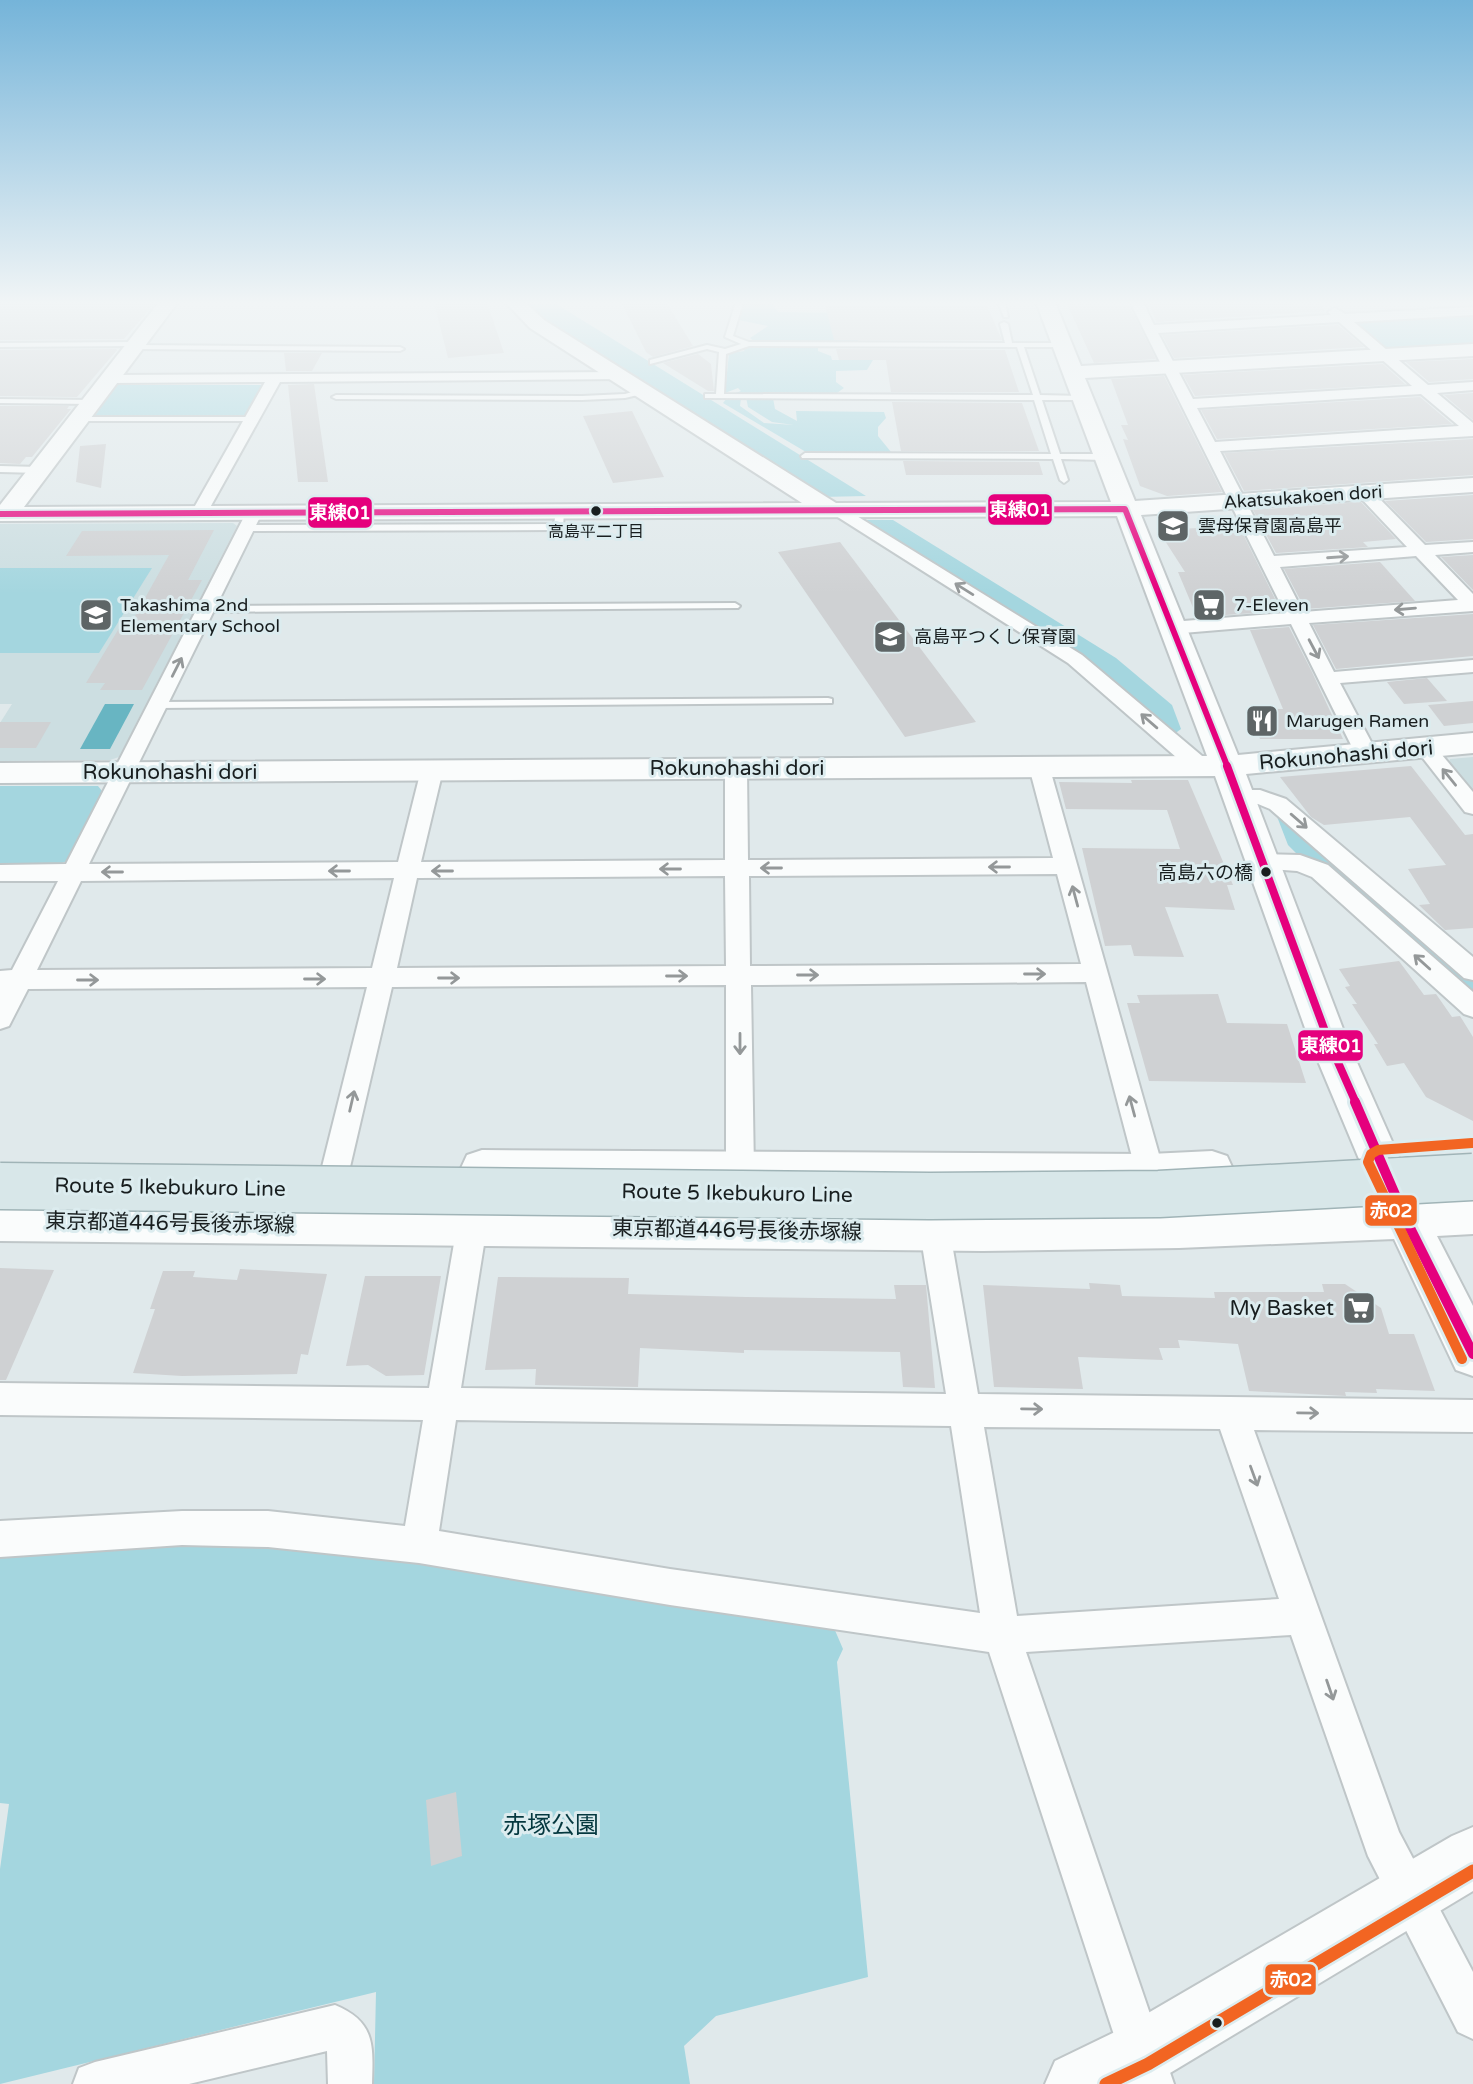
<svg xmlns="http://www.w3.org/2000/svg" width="1473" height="2084" font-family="'Varela Round','Noto Sans JP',sans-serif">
<rect width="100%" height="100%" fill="#e0e9eb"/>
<g fill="#ccdee1">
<path d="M233,523L237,526L119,757L110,760L0,761V723L12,704H0V524Z"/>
<path d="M1473,757V795L1448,764L1450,759Z"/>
</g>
<g fill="#a4d6df">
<path d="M521,302H553L866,496L820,497L546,325Z"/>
<path d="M748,304H772L778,312L859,313L854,326L858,341L755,342L750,338L768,326L739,320L742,306Z"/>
<path d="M1473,314V344L1388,349L1353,323Z"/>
<path d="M818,347V351L831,356L832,360H873L867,370L836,371V382L844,388L837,393L733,394L741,391L738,388L725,393L729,353L745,351L740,348L748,347Z"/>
<path d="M117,385H263L246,415L240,417H94Z"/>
<path d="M746,397L773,398L775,409L797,421L796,411L884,412L886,418L878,427V436L891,452H806L723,403L727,398H741L740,406L764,423L794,425L772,422L748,407Z"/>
<path d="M867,520H893L1116,658L1172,705L1181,729L1173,735L865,522Z"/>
<path d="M0,568H152L99,653H0Z"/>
<path d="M0,786H98L102,791L67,861L52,867H0Z"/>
<path d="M1276,814L1473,977V999L1318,862L1298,855L1288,845Z"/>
<path d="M148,1544L264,1545L416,1563L834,1628L843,1649L837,1662L868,1977L716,2016L684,2046L690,2084H374L376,1992L0,2084V1869L9,1804L0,1803V1547Z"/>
</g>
<path fill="#68b5c2" d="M105,704H134L110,749H80Z"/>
<g fill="#cfd1d3">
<path d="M0,302H113L155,303L124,339L0,340Z"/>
<path d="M434,302H487L504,353L448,358Z"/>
<path d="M621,302H666L693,346L653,357L646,352Z"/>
<path d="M1148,302H1290L1293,305L1318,304L1326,311L1156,322Z"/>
<path d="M1067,304L1129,305L1156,359L1094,363Z"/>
<path d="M825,305L987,306L1002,340H834Z"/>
<path d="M1338,325L1364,347L1174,358L1162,335Z"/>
<path d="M836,349L1005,350L1019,392H891L886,360H839Z"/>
<path d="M0,350L116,349L117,350L77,397L0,396Z"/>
<path d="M284,353H322L312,371H286Z"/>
<path d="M698,354L711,364L714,391H708L663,363Z"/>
<path d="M1473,359V379L1429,382L1406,362Z"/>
<path d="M1383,364L1405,384L1195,396L1183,375Z"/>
<path d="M1164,376L1222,492L1167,496L1140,486L1123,439L1128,440L1121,425H1128L1111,379Z"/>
<path d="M314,384L328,482H298L288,385Z"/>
<path d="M1473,393V420L1444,395Z"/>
<path d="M1420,397L1452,424L1217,439L1201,410Z"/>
<path d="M892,402L1022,403L1039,451H901Z"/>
<path d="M0,406H69L67,409H71L32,457H26L20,464L0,463Z"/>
<path d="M632,411L664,477L613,483L583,416Z"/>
<path d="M1473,439V475L1244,491L1224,453Z"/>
<path d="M106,444L101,488L76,482L80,446Z"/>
<path d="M903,461L1039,462L1043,475H906Z"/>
<path d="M1473,495V539L1426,542L1385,501Z"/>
<path d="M1361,502L1396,539L1363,542L1368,547L1276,553L1253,510Z"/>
<path d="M1239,526L1281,611L1197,617L1178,572H1185L1158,530Z"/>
<path d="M214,530L188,580H202L142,690H100L105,683H86L121,625H130L169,555L66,556L82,531Z"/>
<path d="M840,542L976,722L905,737L778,552Z"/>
<path d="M1473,555V590L1441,557Z"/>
<path d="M1380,562L1415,601L1305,609L1284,569Z"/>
<path d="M1473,614V656L1336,669L1313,625Z"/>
<path d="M1289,627L1312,672L1343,739H1260L1247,708L1283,709L1250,630Z"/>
<path d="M1427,678L1447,701L1404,704L1387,682Z"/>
<path d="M1473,701V723L1444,726L1428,705Z"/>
<path d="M0,722H51L36,748H0Z"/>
<path d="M1411,766L1465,835L1473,834V928L1445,930L1419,905L1430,904L1408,869L1446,865L1410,817L1324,825L1311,817L1280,777Z"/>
<path d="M1131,780H1188L1233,885H1227L1235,910L1165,907L1184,957L1134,956L1131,945L1105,946L1082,848L1180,849L1167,810L1066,809L1059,782L1132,783Z"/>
<path d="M1399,961L1424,995L1436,994L1452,1017L1460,1016L1473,1037V1121L1426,1097L1404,1063L1387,1066L1374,1044H1378L1352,1004H1357L1345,987L1350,986L1339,969Z"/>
<path d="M1218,994L1227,1023L1287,1024L1306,1083L1149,1081L1127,1003H1140L1137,995Z"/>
<path d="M0,1268L54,1270L6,1380H0Z"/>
<path d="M240,1269L327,1274L308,1355L301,1354L297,1374L182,1376L133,1373L155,1309H150L163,1271H195L193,1277L237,1280Z"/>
<path d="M365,1276H441L424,1375L386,1376L368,1365L346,1366Z"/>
<path d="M498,1277L629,1278L628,1294L746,1297L896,1299L894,1285H926L935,1388L903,1387L900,1352L744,1350V1353L640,1348L638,1387L535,1385L536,1369L485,1370Z"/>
<path d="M1089,1283L1120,1285L1122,1296L1215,1298L1214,1292H1324L1322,1284H1345L1381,1308L1389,1334H1414L1435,1391L1376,1389L1377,1393L1345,1392L1346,1396L1249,1391L1238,1344L1178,1340L1180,1348H1159L1163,1360L1078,1357L1083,1389L994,1387L983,1285L1090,1289Z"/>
<path d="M456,1792L462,1856L431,1866L426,1800Z"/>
</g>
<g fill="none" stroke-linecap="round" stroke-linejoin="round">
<defs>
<g id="lane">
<path d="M736,302H761L758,304L743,303L733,336L749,342L1005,343L1000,324L1004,322L1008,324L1012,343H1065V347H1024L1040,395L1082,396L1086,398L1082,400H1042L1060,454H1105L1109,457L1105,460L1061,459L1068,480L1064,483L1060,480L1053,459L802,458L801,456L805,453L1051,454L1034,400L708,398H705V394H716L719,352L707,349L650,364V360L707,345L725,349L741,344L725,337ZM749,346L1017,347L1033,395L724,394L726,354Z"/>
<path d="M998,302H1005L1008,317H1004Z"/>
<path d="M136,342L139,345L400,347L404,349L400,351L134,349L131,346L0,347V343Z"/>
<path d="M643,389H646V393L625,398L582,400L336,399L332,397L336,395L582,396L625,394Z"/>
<path d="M0,399L92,400L96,402L92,404L0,403Z"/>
<path d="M79,417H252L256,419L252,421H76L75,419Z"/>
<path d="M0,466L40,467L44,470L40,473L0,472Z"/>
<path d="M560,509L564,512L563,527L558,530L247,531L242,528L247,525L554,524L556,512Z"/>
<path d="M735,603L740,606L738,608L206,612L201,609L206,606Z"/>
<path d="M828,698L832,699V703L157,708L152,705L157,702Z"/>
</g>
<g id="street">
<path d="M1130,302H1143L1154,325L1331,315L1328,312L1335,308L1345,314L1473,307V315L1354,322L1428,385L1473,382V390L1437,393L1473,423V436L1220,451L1274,556L1407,547L1358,495V489H1370L1425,545L1473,542V552L1435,555L1473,594V611L1309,623L1334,672L1473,660V672L1340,683L1377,753L1373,758H1359L1355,753L1291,624L1171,634L1162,628L1171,622L1285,613ZM1339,322L1412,386L1193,399L1158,333ZM1421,394L1459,426L1215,442L1197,408ZM1416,556L1458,600L1303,612L1280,567Z"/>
<path d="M619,372L626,376L624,379L280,382L207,513L199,518L191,513L265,382L110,383L103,379L110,375Z"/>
<path d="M839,505L1082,655L1208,761L1211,766L1208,771H1192L1068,663L833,514L831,510Z"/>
<path d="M254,508L262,513L89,864L398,862L421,770L432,763L443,770L421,862L725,860V768L736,761L747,768L748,860L1053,858L1029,767L1040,760L1048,762L1164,1172L1160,1181L1150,1184L1140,1181L1136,1172L1086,982L751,985L754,1171L750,1180L740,1183L730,1180L726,1171V985L392,987L350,1167L346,1176L336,1179L326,1176L322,1167L367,987L28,989L9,1026L0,1029V971L12,970L58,881H0V865L66,864L246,513ZM1057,874L1081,964L750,966L749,876ZM725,876L726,966L397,968L417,878ZM394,878L372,968L37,970L81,881Z"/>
<path d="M1425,741L1432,743L1473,792V814L1465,812L1415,748Z"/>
<path d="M1239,790H1260L1286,799L1473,957V980L1464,978L1270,809L1258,804L1231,802L1228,797L1231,792Z"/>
<path d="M1264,854L1300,855L1328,865L1473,992V1017L1464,1014L1312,877L1297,871L1256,868L1252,862L1256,856Z"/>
<path d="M472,1213L482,1217L487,1226L461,1388L946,1394L920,1232L925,1223L935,1219L945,1223L950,1232L978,1394L1473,1400V1432L1254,1430L1399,1832L1473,1972V2039L1458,2032L1368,1856L1291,1635L1026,1652L1174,2084H1130L989,1652L670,1605L419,1563L268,1547L182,1545L0,1557V1521L182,1511H268L405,1526L423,1420L0,1415V1383L429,1388L457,1226L462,1217ZM456,1420L951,1426L980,1613L670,1569L439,1531ZM984,1427L1220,1429L1279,1599L1017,1616Z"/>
<path d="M335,2005C376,2022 373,2046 372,2084H328L327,2051L189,2084H73L79,2068L95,2062Z"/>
</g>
<g id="secondary">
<path d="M159,302H178L24,507L802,503L530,328L505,302H525L544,320L836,503L1111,502L1036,302H1055L1081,366L1473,344V356L1085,378L1135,501L1473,478V492L1141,515L1238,755L1473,733V753L1246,774L1348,1042L1418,1200L1473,1196V1234L1437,1236L1473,1306V1376L1456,1370L1394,1239L1179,1248L983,1251L0,1241V1203L983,1212L1179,1210L1377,1202L1310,1042L1215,776L0,783V763L1207,756L1117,516L0,521V505Z"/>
<path d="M482,1150L1150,1154L1212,1151L1227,1156L1233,1169L1227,1182L1212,1187L1150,1190L482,1186L467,1181L461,1168L467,1155Z"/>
<path d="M1473,1827V1891L1165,2076L1149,2084H1045L1055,2061L1119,2030L1452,1836Z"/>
</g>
</defs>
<use href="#lane" stroke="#bfc6c8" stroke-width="4"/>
<use href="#street" stroke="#bfc6c8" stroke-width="4"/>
<use href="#secondary" stroke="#bfc6c8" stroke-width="4"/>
<use href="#lane" fill="#fafcfc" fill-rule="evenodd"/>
<use href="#street" fill="#fafcfc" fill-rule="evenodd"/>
<use href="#secondary" fill="#fafcfc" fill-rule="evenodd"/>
<defs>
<path id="highway-bridge" d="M0,1186L930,1196L1159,1194L1473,1177"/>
</defs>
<use href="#highway-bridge" stroke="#a0b4b7" stroke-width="49" stroke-linecap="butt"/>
<use href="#highway-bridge" stroke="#d8e7e9" stroke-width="46"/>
<defs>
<path id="bus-1-far2" d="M0,514L1125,509L1228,768"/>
<path id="bus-1-far1" d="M1227,766L1329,1042L1356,1103"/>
<path id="bus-1" d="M1355,1102L1406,1220L1473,1354"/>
<path id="bus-2-far1" d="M1462,1359L1368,1162L1371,1154L1378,1150L1472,1143"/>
<path id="bus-2" d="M1106,2084L1148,2064L1473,1871"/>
</defs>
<use href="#bus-1-far2" stroke="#dcecef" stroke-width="10"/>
<use href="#bus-1-far1" stroke="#dcecef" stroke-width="13"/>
<use href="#bus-1" stroke="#dcecef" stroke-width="16"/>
<use href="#bus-2-far1" stroke="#dcecef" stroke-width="16"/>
<use href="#bus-2" stroke="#dcecef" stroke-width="18"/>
<use href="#bus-1-far2" stroke="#e5007d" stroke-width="6"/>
<use href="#bus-1-far1" stroke="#e5007d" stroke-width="8"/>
<use href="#bus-1" stroke="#e5007d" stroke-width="10"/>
<use href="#bus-2-far1" stroke="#f26522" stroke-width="10"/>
<use href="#bus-2" stroke="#f26522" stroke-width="13"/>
</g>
<defs><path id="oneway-shaft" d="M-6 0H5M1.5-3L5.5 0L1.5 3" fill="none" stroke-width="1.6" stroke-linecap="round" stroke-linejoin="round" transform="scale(1.75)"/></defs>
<g stroke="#949899">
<use href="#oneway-shaft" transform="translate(1338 557) rotate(-4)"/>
<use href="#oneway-shaft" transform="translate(964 589) rotate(-148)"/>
<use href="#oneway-shaft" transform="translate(1405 609) rotate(175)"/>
<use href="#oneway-shaft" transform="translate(1314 649) rotate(62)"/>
<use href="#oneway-shaft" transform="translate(177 667) rotate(-63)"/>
<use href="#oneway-shaft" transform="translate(1149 721) rotate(-139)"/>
<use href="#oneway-shaft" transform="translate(1449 777) rotate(-129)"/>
<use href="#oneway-shaft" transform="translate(1299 821) rotate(41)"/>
<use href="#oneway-shaft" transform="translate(999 867) rotate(180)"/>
<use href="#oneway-shaft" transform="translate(771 868) rotate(180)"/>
<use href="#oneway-shaft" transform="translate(670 869) rotate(180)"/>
<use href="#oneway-shaft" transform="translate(339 871) rotate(180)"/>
<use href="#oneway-shaft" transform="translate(442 871) rotate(180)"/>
<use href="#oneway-shaft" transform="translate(112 872) rotate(180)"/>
<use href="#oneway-shaft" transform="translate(1075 896) rotate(-105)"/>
<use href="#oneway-shaft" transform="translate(1422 962) rotate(-138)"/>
<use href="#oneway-shaft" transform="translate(1035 974)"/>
<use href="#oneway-shaft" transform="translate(808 975)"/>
<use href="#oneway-shaft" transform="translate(677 976)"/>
<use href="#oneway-shaft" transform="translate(449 978)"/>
<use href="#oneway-shaft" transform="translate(315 979)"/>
<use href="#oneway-shaft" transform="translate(88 980)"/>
<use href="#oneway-shaft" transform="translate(740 1044) rotate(90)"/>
<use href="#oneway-shaft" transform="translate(352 1101) rotate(-77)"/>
<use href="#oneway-shaft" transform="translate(1132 1106) rotate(-105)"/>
<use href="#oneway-shaft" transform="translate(1032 1409) rotate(1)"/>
<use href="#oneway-shaft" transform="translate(1308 1413) rotate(1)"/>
<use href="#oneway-shaft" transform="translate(1254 1476) rotate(70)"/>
<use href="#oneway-shaft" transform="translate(1330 1690) rotate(71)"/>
</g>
<linearGradient id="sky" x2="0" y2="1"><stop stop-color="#75b4d9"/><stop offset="0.51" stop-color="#f1f5f6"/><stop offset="1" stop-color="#f1f5f6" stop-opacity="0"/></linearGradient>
<rect width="1473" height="594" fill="url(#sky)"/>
<defs>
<symbol id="school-square" viewBox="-11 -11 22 22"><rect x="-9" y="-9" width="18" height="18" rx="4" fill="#5e6566" stroke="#dcecef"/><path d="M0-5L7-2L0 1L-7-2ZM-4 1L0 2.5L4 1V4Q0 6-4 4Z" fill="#fff"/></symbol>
<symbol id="supermarket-square" viewBox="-11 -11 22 22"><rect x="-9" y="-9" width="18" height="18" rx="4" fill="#5e6566" stroke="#dcecef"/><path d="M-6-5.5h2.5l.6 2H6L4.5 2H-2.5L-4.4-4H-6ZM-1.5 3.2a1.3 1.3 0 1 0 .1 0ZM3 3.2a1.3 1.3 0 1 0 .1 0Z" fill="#fff"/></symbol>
<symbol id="restaurant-square" viewBox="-11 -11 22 22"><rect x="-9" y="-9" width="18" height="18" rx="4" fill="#5e6566" stroke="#dcecef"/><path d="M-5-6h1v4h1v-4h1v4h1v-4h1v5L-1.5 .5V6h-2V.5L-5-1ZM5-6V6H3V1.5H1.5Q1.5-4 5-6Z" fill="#fff"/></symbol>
</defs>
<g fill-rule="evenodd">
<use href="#school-square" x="1154" y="507" width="38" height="38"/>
<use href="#supermarket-square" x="1190" y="586" width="38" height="38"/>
<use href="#school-square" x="77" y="596" width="38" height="38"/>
<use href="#school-square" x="871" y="618" width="38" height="38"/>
<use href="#restaurant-square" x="1243" y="702" width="38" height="38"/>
<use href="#supermarket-square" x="1340" y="1289" width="38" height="38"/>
</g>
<g fill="#181e1f" stroke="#dcecef" stroke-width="2.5">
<circle cx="596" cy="511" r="6"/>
<circle cx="1266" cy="872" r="6"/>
<circle cx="1217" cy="2023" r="6"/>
</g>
<g text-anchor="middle" stroke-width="6" stroke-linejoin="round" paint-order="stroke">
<g font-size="16" fill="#181e1f" stroke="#dcecef">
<text x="596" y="537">高島平二丁目</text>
</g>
<g font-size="18" fill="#181e1f" stroke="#dcecef">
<text transform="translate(1303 497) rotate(-4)" y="6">Akatsukakoen dori</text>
</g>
<g font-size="18" fill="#181e1f" stroke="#dcecef" text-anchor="start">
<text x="1198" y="532">雲母保育園高島平</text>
<text x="120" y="611">Takashima 2nd<tspan x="120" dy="21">Elementary School</tspan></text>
<text x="1234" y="611">7-Eleven</text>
<text x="914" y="643">高島平つくし保育園</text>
<text x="1286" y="727">Marugen Ramen</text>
</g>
<g font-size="19" fill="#181e1f" stroke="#dcecef" text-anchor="end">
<text x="1253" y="879">高島六の橋</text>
</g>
<g font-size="21" fill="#181e1f" stroke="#dcecef">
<text transform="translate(1346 755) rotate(-5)" y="7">Rokunohashi dori</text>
<text x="737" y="775">Rokunohashi dori</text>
<text x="170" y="779">Rokunohashi dori</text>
<text transform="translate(170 1187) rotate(1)" y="7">Route 5 Ikebukuro Line</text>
<text transform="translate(737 1193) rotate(1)" y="7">Route 5 Ikebukuro Line</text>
<text transform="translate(170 1223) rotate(1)" y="7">東京都道446号長後赤塚線</text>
<text transform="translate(737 1230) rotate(1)" y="7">東京都道446号長後赤塚線</text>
</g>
<g font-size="21" fill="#181e1f" stroke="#dcecef" text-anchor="end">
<text x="1334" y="1315">My Basket</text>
</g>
<g font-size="24" fill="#05383f" stroke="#dcecef">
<text x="551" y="1833">赤塚公園</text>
</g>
</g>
<g stroke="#dcecef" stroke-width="2.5">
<rect x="987" y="493" width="66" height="33" rx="7" fill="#e5007d"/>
<rect x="307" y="496" width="66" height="33" rx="7" fill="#e5007d"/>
<rect x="1297" y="1029" width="67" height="33" rx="7" fill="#e5007d"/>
<rect x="1364" y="1194" width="54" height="33" rx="7" fill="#f26522"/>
<rect x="1264" y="1963" width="53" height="33" rx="7" fill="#f26522"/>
</g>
<g font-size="19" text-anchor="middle" font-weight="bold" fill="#fff">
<text x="1020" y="516">東練01</text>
<text x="340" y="519">東練01</text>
<text x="1331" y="1052">東練01</text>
<text x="1391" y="1217">赤02</text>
<text x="1291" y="1986">赤02</text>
</g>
</svg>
